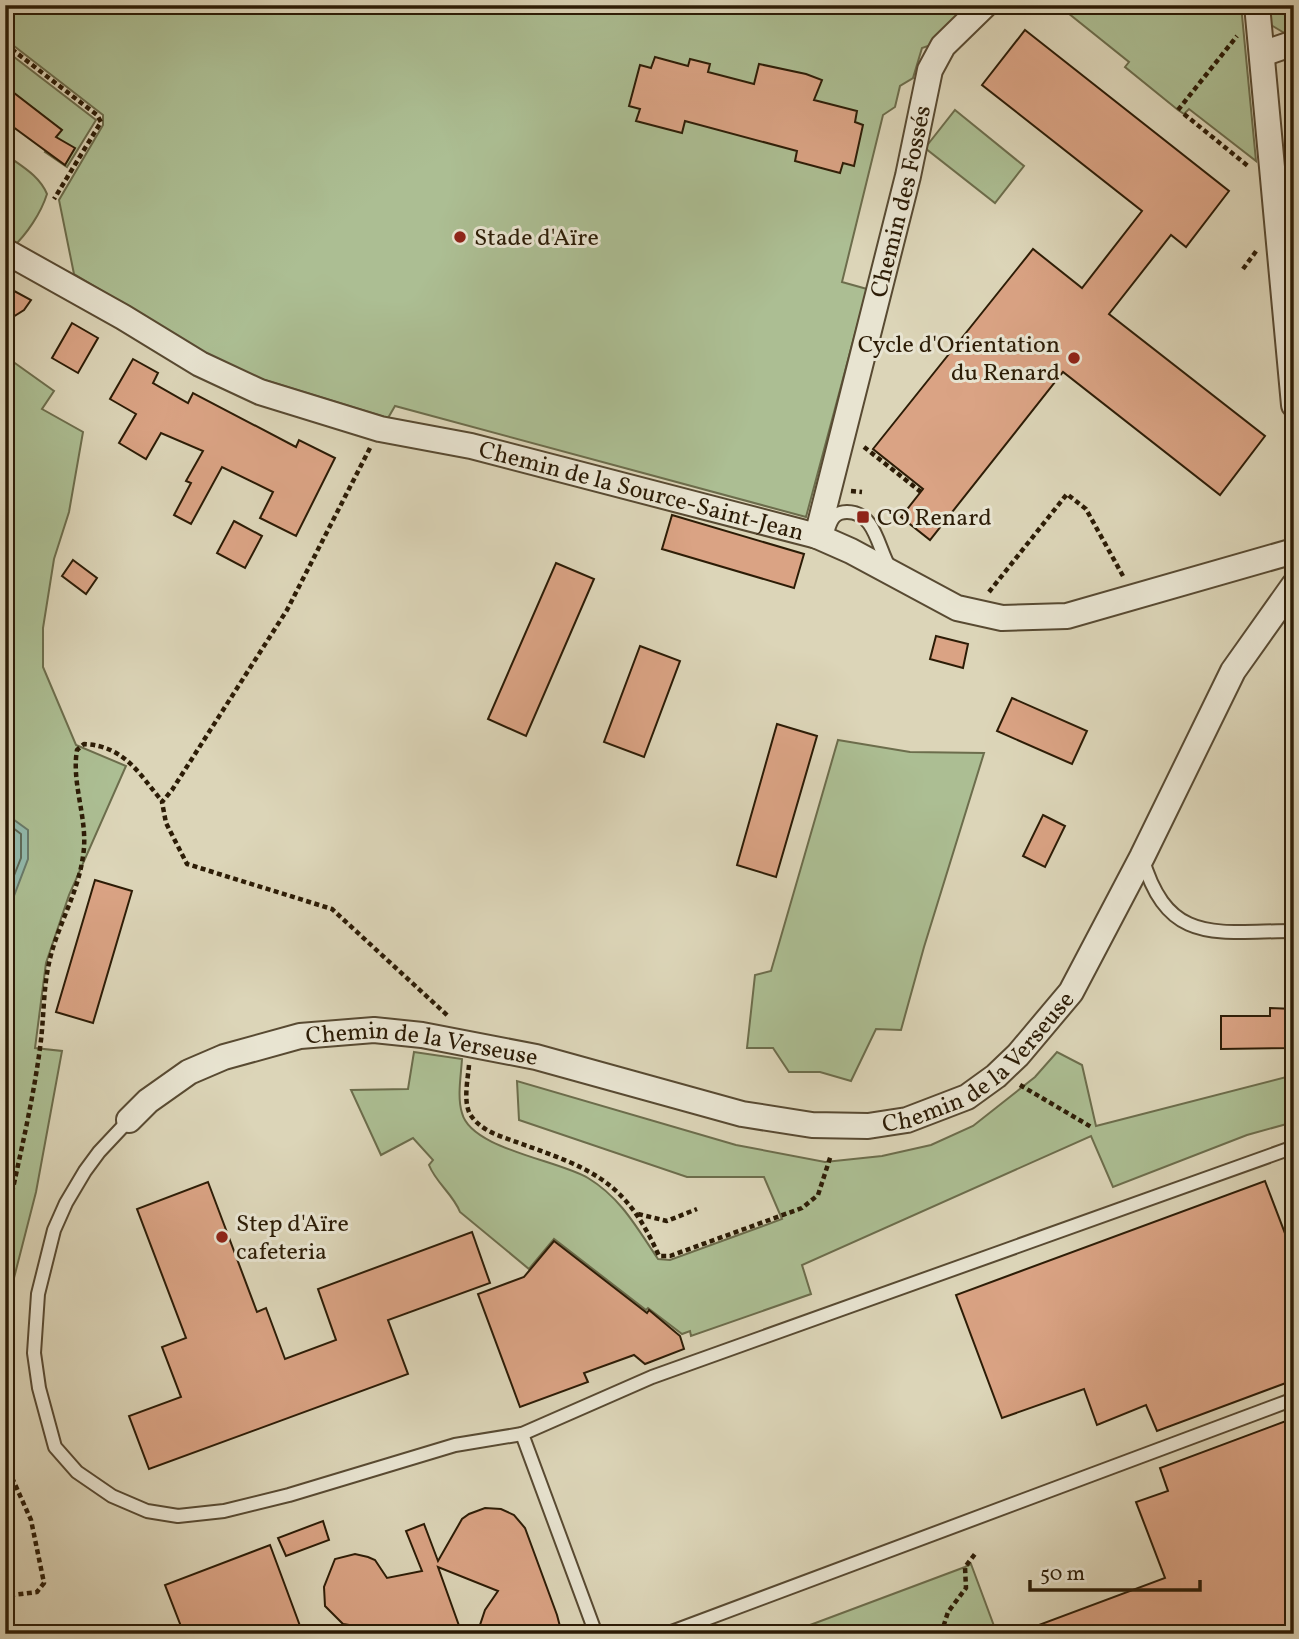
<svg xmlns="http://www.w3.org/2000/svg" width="1299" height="1639" font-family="Vollkorn,serif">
<rect width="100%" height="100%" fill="#dcd5b8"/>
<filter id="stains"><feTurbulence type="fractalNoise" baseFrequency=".00286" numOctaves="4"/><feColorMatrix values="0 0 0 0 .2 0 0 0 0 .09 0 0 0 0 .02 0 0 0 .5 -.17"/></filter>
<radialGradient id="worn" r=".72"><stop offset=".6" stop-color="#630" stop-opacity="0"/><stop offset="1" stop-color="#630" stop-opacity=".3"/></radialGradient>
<g fill="#acbe93" stroke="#6c6d4c" stroke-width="2">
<path d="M5,5H971L931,45L922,48L913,78L900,86L895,107L883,115L842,282L867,289L806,517L395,406L388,418L258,378L212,357L74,274L59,200L103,125V115L5,39Z"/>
<path d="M1058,5H1241L1256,161L1189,109L1184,114L1178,110L1125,67L1129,62Z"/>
<path d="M1270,5H1294V31L1286,34L1271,25Z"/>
<path d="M5,50L96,120L67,167L45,152L61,130L5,86V80L9,75L5,73Z"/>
<path d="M955,110L1024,166L995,203L925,148Z"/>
<path d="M5,154C21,166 39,175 47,194C41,213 27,234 12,248L5,243Z"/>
<path d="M12,361L54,391L42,409L83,432L69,512L54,559L43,628V667L76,745L126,766L69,895L46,963L35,1048L62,1051L36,1192L5,1313V368L8,369Z"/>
<path d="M838,740L910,752L984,753L924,947L901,1030L876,1029L851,1081L820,1072H789L773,1048H747L755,975L771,971Z"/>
<path d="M414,1052L462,1059C461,1076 457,1097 462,1113C471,1149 558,1160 588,1178C621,1198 637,1228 658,1259L670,1260L782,1219L764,1177H687L519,1120L517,1081L736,1145L825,1162L882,1156L931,1145L973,1126L1035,1077L1057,1052L1082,1065L1096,1126L1294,1075V1122L1247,1135L1113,1187L1091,1136L802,1265L811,1294L691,1336L690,1331L682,1334L648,1308L646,1310L554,1239L529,1269L460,1212C453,1194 436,1183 429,1165L433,1160L413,1138L381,1155L351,1090L408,1089Z"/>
<path d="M971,1564L997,1634H786L965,1567Z"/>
</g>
<path fill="#92b9ac" stroke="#697a6a" stroke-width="2" d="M5,791L7,794L6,814L28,830V859L12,901L5,910Z"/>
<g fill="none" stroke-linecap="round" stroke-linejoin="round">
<path stroke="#5f6a59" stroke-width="2" d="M5,822L21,834V858L5,898"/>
</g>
<g fill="#daa384" stroke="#2c1c06" stroke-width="2">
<path d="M1025,30L1229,191L1186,247L1171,235L1109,314L1265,436L1220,495L1063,372L930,540L901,517L923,489L873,449L1033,249L1082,288L1142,211L982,85Z"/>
<path d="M655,57L688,66L690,59L710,64L708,72L754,84L759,64L806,74L822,80L814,100L857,111L855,122L863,125L854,166L843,163L840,173L795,161L797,151L685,121L682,133L636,121L640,109L629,106L640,65L651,68Z"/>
<path d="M5,86L62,130L56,137L75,148L65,165L5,121Z"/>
<path d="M5,286L31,300L24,310L5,322Z"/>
<path d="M72,323L98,338L78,373L52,358Z"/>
<path d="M133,359L158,373L153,383L188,403L193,393L296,447L299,440L335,458L296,536L260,518L273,492L222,467L191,524L174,515L191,483L186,481L203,451L161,433L146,459L119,443L136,414L110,399Z"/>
<path d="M672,515L804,554L794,588L662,549Z"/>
<path d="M234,521L262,536L245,568L217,553Z"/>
<path d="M73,560L97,578L86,594L62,576Z"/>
<path d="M556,563L594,579L526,736L488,719Z"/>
<path d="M936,636L968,644L963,668L930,659Z"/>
<path d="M640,646L680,661L644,757L604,742Z"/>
<path d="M1012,698L1087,731L1072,764L997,731Z"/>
<path d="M777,724L817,736L776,877L737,865Z"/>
<path d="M1043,815L1065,826L1045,867L1023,856Z"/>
<path d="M95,880L132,891L93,1023L56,1012Z"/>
<path d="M1270,1008L1294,1009V1048L1221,1049V1016H1270Z"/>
<path d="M1265,1181L1294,1257V1380L1157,1431L1146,1405L1097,1425L1084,1389L1002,1418L956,1295Z"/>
<path d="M208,1182L257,1312L266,1308L285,1359L336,1340L318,1289L472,1232L490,1283L388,1320L408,1374L149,1469L129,1416L181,1397L162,1347L186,1338L137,1209Z"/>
<path d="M554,1241L647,1313L649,1310L680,1336L684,1349L645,1364L634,1355L584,1373L588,1382L520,1407L478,1294L524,1277Z"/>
<path d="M1294,1418V1634H1021L1020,1632L1165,1578L1136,1502L1168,1491L1160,1468Z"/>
<path d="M485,1508L501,1509L514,1515L525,1528L557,1615L562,1634H477L485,1610L498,1591L438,1567L462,1634H369L367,1628L343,1624L325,1606L324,1587L335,1559L355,1554L368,1557L375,1560L387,1578L422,1571L406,1531L424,1524L438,1561L462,1519L469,1514Z"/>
<path d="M323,1521L329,1540L286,1556L278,1538Z"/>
<path d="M270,1545L303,1634H184L165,1585Z"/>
</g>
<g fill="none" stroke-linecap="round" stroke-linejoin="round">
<defs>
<g id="service">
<path d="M828,530C831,519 835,512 847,512C876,512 878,550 890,568"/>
<path d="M1142,857C1168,947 1217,931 1294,931"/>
<path d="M129,1120L99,1152L85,1171L66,1203L54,1230L38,1294L34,1353L39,1388L55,1447L77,1472L112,1496L147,1511L178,1516L224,1511L289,1495L455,1445L522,1434L652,1377L1294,1147"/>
<path d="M522,1434L596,1634"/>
<path d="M666,1634L1294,1399"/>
</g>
<g id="minor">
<path d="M1257,5L1294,405"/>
<path d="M1262,54L1294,43"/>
<path id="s1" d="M5,251L123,317L200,364L260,392L380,429L471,446L817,536L851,551L957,608L1002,618L1067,616L1294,551"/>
<path id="s2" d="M817,536L908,176L930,70L943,46L985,5"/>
<path id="s3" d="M129,1120L148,1101L189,1072L224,1057L300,1036L374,1030L422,1035L536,1057L742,1114L812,1125L868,1126L907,1120L967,1097L996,1076L1018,1055L1071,992L1142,857L1233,671L1294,585"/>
</g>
</defs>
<use href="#service" stroke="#584a32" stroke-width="16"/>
<use href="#minor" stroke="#584a32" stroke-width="28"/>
<g stroke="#2c1c06" stroke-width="4.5" stroke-dasharray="5 3.5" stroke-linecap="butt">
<path d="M5,44L97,115L101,122L54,199"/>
<path d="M1178,110L1237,36"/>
<path d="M1184,114L1248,166"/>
<path d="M1243,269L1257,250"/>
<path d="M864,447L921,492"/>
<path d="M370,448L287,610L172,790L162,802L166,823L187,864L332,909L448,1016"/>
<path d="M851,491L862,492"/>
<path d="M989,592L1067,494L1086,509L1123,576"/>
<path d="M469,1065C468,1079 462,1105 472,1117C483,1132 503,1137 519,1143C592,1169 626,1181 659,1256H670L802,1208L818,1195L831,1155"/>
<path d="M1020,1085L1093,1128"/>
<path d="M638,1214L667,1221L697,1209"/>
<path d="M5,1226C17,1167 32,1108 40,1048C44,1020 43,990 49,963C57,926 78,894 83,856C89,821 71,785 77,750L84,744C125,746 139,774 162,801"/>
<path d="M5,1462L31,1520L44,1583L37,1592L5,1596"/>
<path d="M941,1634L948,1612L966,1588L965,1567L975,1554"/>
</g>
<use href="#service" stroke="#e8e4d1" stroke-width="12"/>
<use href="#minor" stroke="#e8e4d1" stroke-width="24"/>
</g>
<g fill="#8f2418" stroke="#e8e4d1" stroke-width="2.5">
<circle cx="460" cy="237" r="7"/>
<circle cx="1074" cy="358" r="7"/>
<rect x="856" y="510" width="14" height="14" rx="3.5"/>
<circle cx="222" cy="1237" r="7"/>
</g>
<g text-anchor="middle" stroke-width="6" stroke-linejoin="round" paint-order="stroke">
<g font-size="24" fill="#2c1c06" stroke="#e8e4d1">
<text dy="8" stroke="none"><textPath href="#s2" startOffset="345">Chemin des Fossés</textPath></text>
<text dy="8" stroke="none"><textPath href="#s1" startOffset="686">Chemin de la Source-Saint-Jean</textPath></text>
<text dy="8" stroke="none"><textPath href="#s3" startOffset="317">Chemin de la Verseuse</textPath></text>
<text dy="8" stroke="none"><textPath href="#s3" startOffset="905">Chemin de la Verseuse</textPath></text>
</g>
<g font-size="24" fill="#2c1c06" stroke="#e8e4d1" text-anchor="start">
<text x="474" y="245">Stade d'Aïre</text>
<text x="1060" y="352" text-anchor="end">Cycle d'Orientation<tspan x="1060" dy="28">du Renard</tspan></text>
<text x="877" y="525">CO Renard</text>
<text x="236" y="1231">Step d'Aïre<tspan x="236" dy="28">cafeteria</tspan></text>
</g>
</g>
<rect width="1299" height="1639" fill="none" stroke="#dcd5b8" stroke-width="28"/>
<rect x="7" y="7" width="1285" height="1625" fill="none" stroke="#2c1c06" stroke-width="3.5"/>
<rect x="14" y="14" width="1271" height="1611" fill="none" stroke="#2c1c06" stroke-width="2"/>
<path d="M1030 1580v10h170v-10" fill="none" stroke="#2c1c06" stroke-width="3.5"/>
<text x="1040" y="1580" font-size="21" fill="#2c1c06" stroke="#e8e4d1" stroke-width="5" paint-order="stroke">50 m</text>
<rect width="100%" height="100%" filter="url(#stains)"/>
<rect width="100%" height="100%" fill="url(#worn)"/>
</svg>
